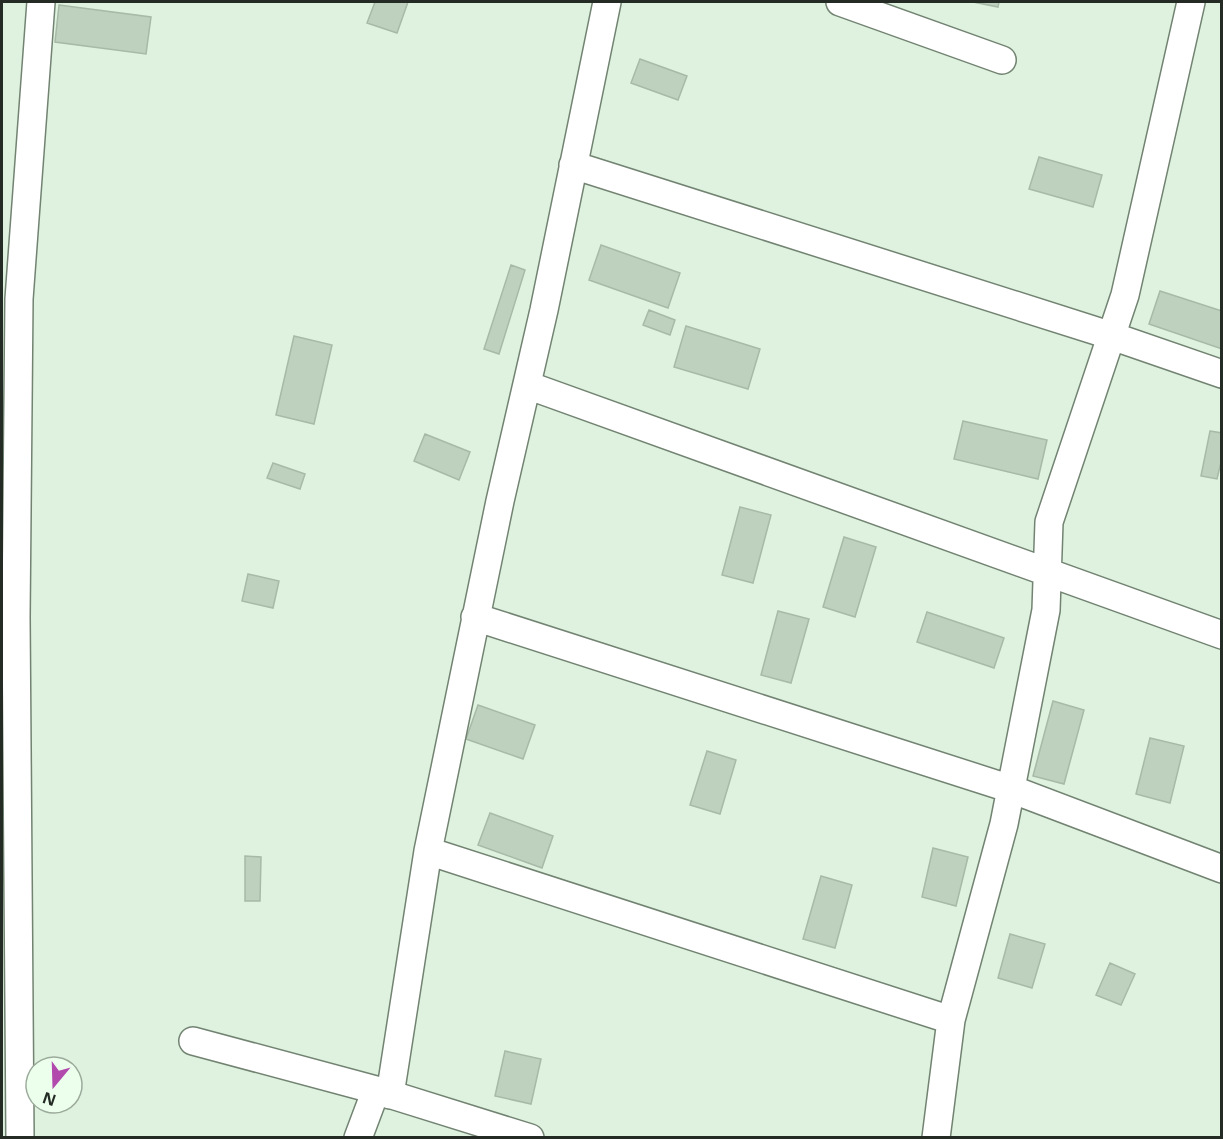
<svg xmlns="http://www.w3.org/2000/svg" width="1223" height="1139" font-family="'Open Sans',sans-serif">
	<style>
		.building { fill: #bed0be; stroke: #a7b9a7; stroke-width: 1.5 }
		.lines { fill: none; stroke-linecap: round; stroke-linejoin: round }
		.minor-casing { stroke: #728372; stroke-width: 30 }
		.minor { stroke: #fff; stroke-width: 27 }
	</style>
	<rect width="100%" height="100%" fill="#def2df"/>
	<path class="building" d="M375,2H408L397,33L367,23Z
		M973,2H999L998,7Z
		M59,5L151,17L146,54L55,42Z
		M640,59L687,76L678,100L631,83Z
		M1039,157L1102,175L1093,207L1029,189Z
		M601,245L680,273L668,308L589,280Z
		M511,265L525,270L499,354L484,349Z
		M1160,291L1222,311V349L1149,324Z
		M649,310L675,320L670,335L643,325Z
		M686,326L760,349L748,389L674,367Z
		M294,336L332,345L314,424L276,415Z
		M963,421L1047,440L1038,479L954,459Z
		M1210,431L1222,433V458L1217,479L1201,476Z
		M425,434L470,452L459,480L414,461Z
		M273,463L305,474L300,489L267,478Z
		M740,507L771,515L753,583L722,575Z
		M844,537L876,547L855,617L823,607Z
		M248,574L279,581L273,608L242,601Z
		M778,611L809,619L791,683L761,675Z
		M927,612L1004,638L994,668L917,642Z
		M1053,701L1084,710L1064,784L1033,776Z
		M478,705L535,725L523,759L466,739Z
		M1150,738L1184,746L1170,803L1136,794Z
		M707,751L736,760L720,814L690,805Z
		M490,813L553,836L542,868L478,845Z
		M933,848L968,857L956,906L922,897Z
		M245,856L261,857L260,901H245Z
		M821,876L852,885L835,948L803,939Z
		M1010,934L1045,944L1032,988L998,978Z
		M1110,963L1135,974L1121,1005L1096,995Z
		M505,1051L541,1059L531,1104L495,1096Z"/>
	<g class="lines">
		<defs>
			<path id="minor" d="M840,2L1002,60
				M573,165L1109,335L1222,374
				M527,385L1222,635
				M475,617L1011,789L1222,869
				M428,851L951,1020
				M193,1041L376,1090L530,1138
				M390,1095L428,851L500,501L544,310L607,2
				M20,1138L16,617L19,299L41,2
				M358,1138L376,1090
				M936,1138L951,1020L1004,824L1046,610L1049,522L1125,295L1191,2"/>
		</defs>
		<use href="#minor" class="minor-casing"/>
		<use href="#minor" class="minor"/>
	</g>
	<rect width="1223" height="1139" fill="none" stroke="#232b24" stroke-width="6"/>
	<g transform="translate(54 1085) rotate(199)"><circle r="28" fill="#ecffec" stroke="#9caa9c" stroke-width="1.5"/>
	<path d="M0-4.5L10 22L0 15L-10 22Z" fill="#b24aad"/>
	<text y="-9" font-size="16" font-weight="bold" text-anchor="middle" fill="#232b24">N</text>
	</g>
</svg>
